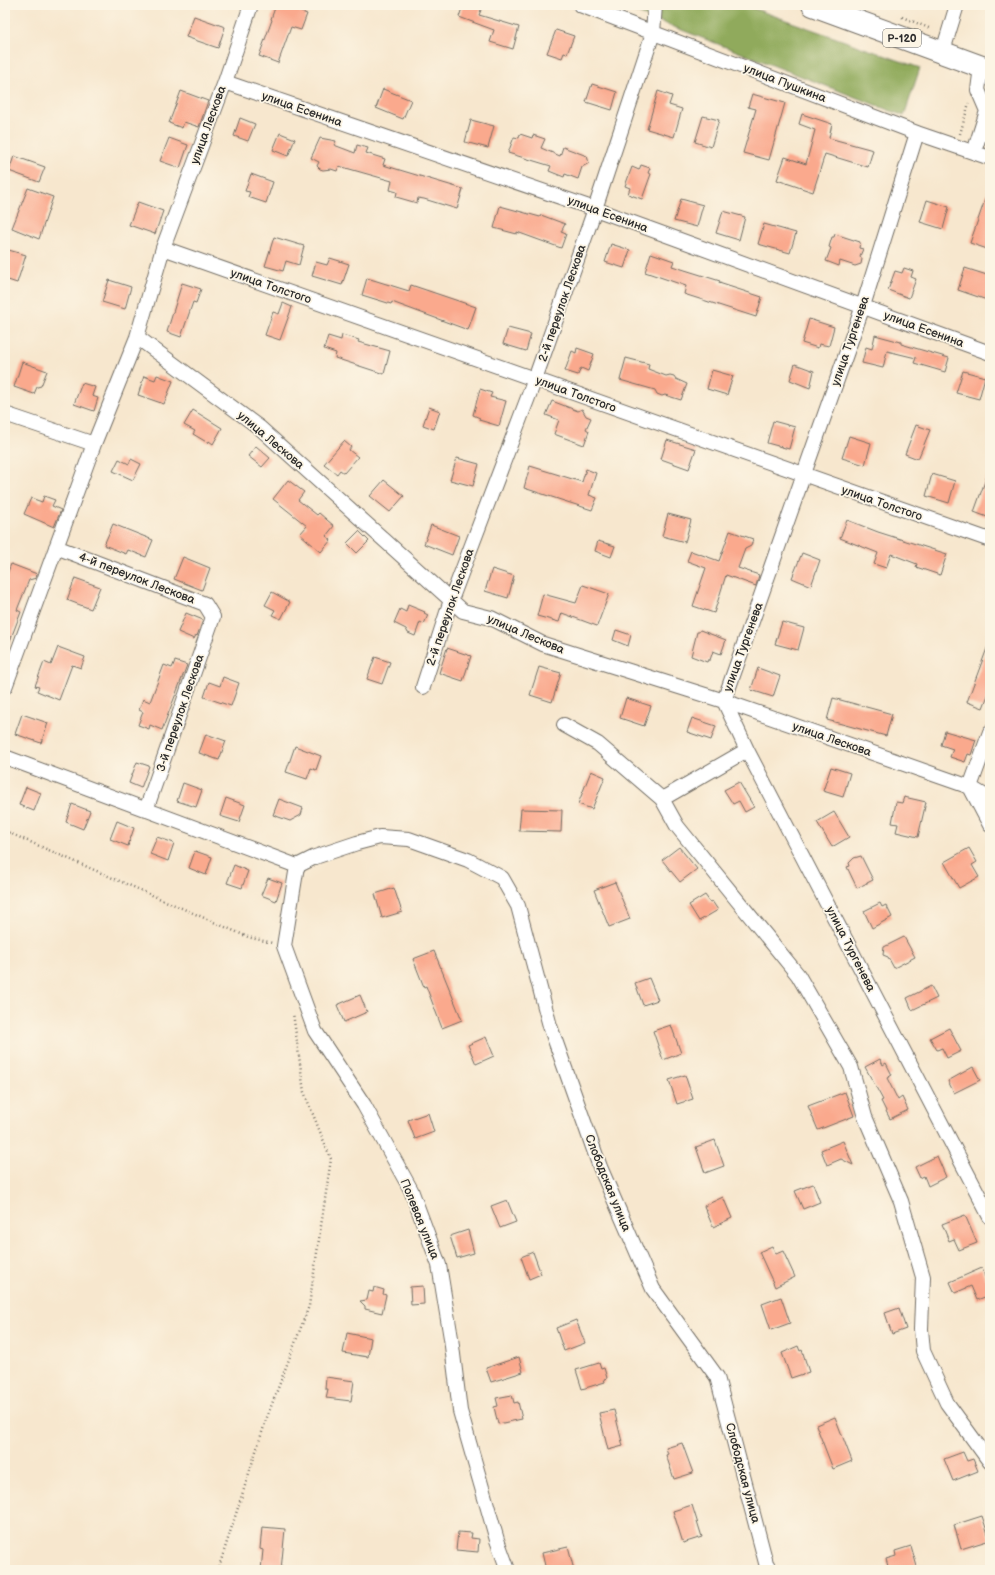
<svg xmlns="http://www.w3.org/2000/svg" width="995" height="1575" font-family="'Balsamiq Sans',sans-serif">
	<style>
		.forest { fill: #90aa5c; stroke: #5e6a44 }
		.building { fill: #faa98d }
		.lines { fill: none; stroke-linecap: round; stroke-linejoin: round }
		.street-casing { stroke: #726d64; stroke-width: 16 }
		.primary-casing { stroke: #726d64; stroke-width: 24 }
		.path { stroke: #726d64; stroke-width: 2.5; stroke-dasharray: 1 3; stroke-linecap: butt }
		.street { stroke: #fff; stroke-width: 14 }
		.primary { stroke: #fff; stroke-width: 22 }
		.labels { text-anchor: middle; stroke-width: 3.5; stroke-linejoin: round; paint-order: stroke }
		.shield { fill: #fcf5e5; stroke: #6a6863; stroke-width: 1 }
		.shield-label { font-size: 11px; font-weight: bold; fill: #2b2b2b }
		.street-label { font-size: 12px; fill: #2b2b2b; stroke: #fcf5e5 }
	</style>
	<rect width="100%" height="100%" fill="#fcf5e5"/>
	<filter id="ink" filterUnits="userSpaceOnUse"><feTurbulence type="fractalNoise" baseFrequency=".025" numOctaves="2"/><feDisplacementMap in="SourceGraphic" scale="8" xChannelSelector="R" yChannelSelector="G"/><feConvolveMatrix kernelMatrix="1 2 1 2 8 2 1 2 1" color-interpolation-filters="sRGB"/></filter>
	<filter id="wash" filterUnits="userSpaceOnUse"><feTurbulence type="fractalNoise" baseFrequency=".012" numOctaves="4" result="noise"/><feDisplacementMap in="SourceGraphic" scale="16" xChannelSelector="R" yChannelSelector="G"/><feGaussianBlur stdDeviation="0.9" result="paint"/><feColorMatrix in="noise" values="0 0 0 0 0 0 0 0 0 0 0 0 0 0 0 0 0 1.4 0 .05"/><feComposite in="paint" operator="in"/></filter>
	<g filter="url(#wash)">
		<rect width="100%" height="100%" fill="#f7e7ce"/>
		<path class="forest" d="M617,5H744L920,68L904,116Z"/>
		<g id="blocks">
			<path class="building" d="M276,5H282L307,14L301,30L291,27L278,63L259,56L272,20L271,19Z
				M463,5H483L479,15L519,27L513,49L490,42L494,30L459,17Z
				M194,16L225,27L218,48L186,37Z
				M556,30L574,36L567,54L564,53L562,58L547,53Z
				M592,84L617,92L612,110L586,102Z
				M383,89L411,100L403,119L376,108Z
				M181,91L208,101L199,127L184,122L182,128L169,123Z
				M658,91L672,96L669,105L682,109L674,137L647,129Z
				M752,94L785,103L769,160L743,153L756,109L748,107Z
				M802,114L832,124L829,138L873,150L868,167L825,154L813,192L777,180L785,157L806,164L815,130L799,124Z
				M703,116L719,120L711,147L695,142Z
				M240,118L255,124L248,141L234,136Z
				M471,120L494,126L488,148L465,142Z
				M280,133L295,139L288,156L273,150Z
				M520,134L532,138L533,135L545,139L541,148L560,156L563,147L587,156L589,163L582,167L578,179L565,174L564,177L549,171L551,166L508,153L514,137L519,138Z
				M169,138L188,145L180,168L160,161Z
				M320,138L336,141L334,145L355,153L357,145L368,148L366,153L385,159L383,165L463,189L457,209L424,199L418,198L417,203L396,197L397,192L390,190L392,181L339,166L337,171L331,169L323,170L320,169L317,166L319,162L311,158Z
				M14,156L45,167L39,182L9,171Z
				M641,165L650,168L648,173L651,174L642,199L628,194L630,188L625,186L632,167L639,170Z
				M251,174L273,182L266,203L248,197L250,192L245,191Z
				M28,188L53,197L39,239L12,228Z
				M988,191H990V250L970,243Z
				M681,199L703,205L697,227L674,221Z
				M927,200L949,207L943,229L920,222Z
				M138,202L163,211L155,234L129,225Z
				M500,206L540,217L541,215L565,224L561,232L566,234L561,248L517,232V234L494,228Z
				M723,211L745,217L739,240L716,233Z
				M764,224L796,233L790,253L758,244Z
				M835,234L860,242L859,248L863,249L860,256L862,259L861,264L855,266L840,261L839,266L826,261L831,248L829,247L832,237H834Z
				M274,237L304,246L299,265L286,261L283,271L265,266Z
				M611,244L630,250L624,268L605,262Z
				M5,249L26,255L17,283L5,279Z
				M651,253L674,261L672,266L720,281L719,283L762,297L756,317L684,294L686,286L645,272Z
				M330,258L349,264L342,285L312,276L316,262L327,265Z
				M904,268L913,271L911,277L916,279L909,298L888,290L895,271L902,273Z
				M965,268L990,276V301L958,290Z
				M367,278L409,291L411,285L476,307L468,330L392,302L391,304L362,295Z
				M109,280L131,287L125,309L102,302Z
				M182,283L201,289L196,303L193,302L181,337L167,332Z
				M283,303L292,307L280,340L265,335L273,312L279,314Z
				M809,319L834,327L829,346L819,344L818,348L802,343Z
				M508,328L531,334L526,351L503,344Z
				M342,335L359,340L358,342L390,351L384,374L335,358L336,353L324,349L328,336L341,340Z
				M875,335L901,342V344L949,358L945,372L914,363L916,358L887,351L883,368L862,363L866,347L872,349Z
				M577,348L594,354L588,371L581,368L578,375L565,371L572,351L576,353Z
				M626,358L649,364L648,369L666,376L670,375L674,376L676,379L687,384L681,400L665,395L662,396L657,394L655,390L620,380Z
				M22,362L47,371L41,386L37,387L34,394L14,387Z
				M795,364L814,371L810,388L790,380Z
				M712,370L733,376L727,395L707,389Z
				M963,371L985,377L979,399L956,393Z
				M157,375L173,381L164,404L138,395L144,376L155,380Z
				M82,383L95,387L92,396L98,398L94,411L74,404Z
				M480,389L492,393L490,397L506,401L499,426L479,420L480,418L473,415Z
				M552,401L578,411L582,409L586,416L591,418L586,429L589,431L584,445L554,434L559,420L546,415Z
				M429,407L440,411L434,429L423,425Z
				M193,410L222,428L213,444L209,441L208,443L193,434L195,431L184,425Z
				M773,421L795,427L789,449L767,443Z
				M916,425L930,430L918,459L905,454Z
				M849,436L871,443L865,465L842,458Z
				M667,440L696,449L689,469L661,459Z
				M344,441L351,447L349,450L358,457L344,473L340,470L337,474L324,464Z
				M256,446L270,458L262,467L248,456Z
				M457,458L479,464L473,486L450,480Z
				M119,459L129,464L131,459L141,464L133,480L113,471Z
				M530,466L582,482L586,469L596,473L589,495L597,498L592,510L524,488Z
				M989,470L990,471V518L974,512Z
				M932,474L955,481L949,503L926,496Z
				M288,480L304,492L298,500L317,515L319,513L334,526L326,536L331,540L321,552L300,534L307,526L273,499Z
				M384,480L404,496L390,512L370,496Z
				M44,496L55,500L52,506L61,510L54,527L24,514L31,498L42,502Z
				M668,514L691,520L685,542L662,536Z
				M847,520L878,532L947,554L940,575L916,567L917,564L891,554L886,568L874,564L878,553L840,538Z
				M113,524L153,540L146,557L128,550L126,554L104,545Z
				M431,525L459,536L452,555L424,544Z
				M359,531L369,541L357,553L347,543Z
				M730,531L753,539L751,546L745,549L738,568L759,575L756,586L726,575L714,613L693,606L706,568L687,561L691,551L719,561Z
				M598,541L615,546L611,557L595,551Z
				M802,553L820,560L811,586L792,578Z
				M183,557L210,568L202,590L174,579Z
				M11,564L37,574L36,578L29,580L17,610L21,612L6,651L5,579Z
				M492,569L514,576L508,598L485,591Z
				M75,578L100,587L91,609L67,600Z
				M583,585L609,594L597,626L562,613L559,622L537,616L543,594L576,603Z
				M272,592L290,602L281,619L272,615L275,610L265,605Z
				M408,605L425,612L424,613L428,615L424,624L420,622L415,636L408,633L406,629L394,623L400,609L406,612Z
				M186,613L203,620L197,636L196,635L194,639L178,632Z
				M782,622L804,628L798,650L775,644Z
				M616,630L631,635L628,646L613,640Z
				M700,630L726,640L721,654L713,651L710,660H708L707,662L691,656L697,632H699Z
				M989,643H990V690L983,708L967,702Z
				M58,647L85,657L81,668L72,665L59,700L37,691L39,687L35,686L44,662L51,665Z
				M447,648L471,656L463,681L439,673Z
				M375,657L390,662L382,684L367,679Z
				M175,661L187,665L162,730L150,725L149,729L138,725L143,712L139,710L143,699L150,702L164,665L172,668Z
				M539,667L561,673L552,702L530,695Z
				M758,668L780,676L773,697L751,690Z
				M223,677L239,683L231,706L204,697L209,682L220,686Z
				M626,698L651,706L644,726L620,718Z
				M833,698L892,714L886,736L827,720Z
				M22,714L48,723L41,743L15,734Z
				M692,718L716,726L711,740L687,732Z
				M945,731L976,740L971,755L968,754L965,762L950,757L953,749L941,745Z
				M206,734L226,741L219,760L199,753Z
				M295,746L321,756L316,770L311,768L307,779L286,772Z
				M137,762L149,766L141,788L129,783Z
				M831,767L850,773L843,797L823,791Z
				M591,771L605,777L592,809L578,804Z
				M739,782L754,807L745,812L739,801L733,804L724,790Z
				M183,783L202,790L196,807L177,801Z
				M26,787L41,793L34,811L19,805Z
				M904,797L926,802L918,837L896,832L898,824L892,823L896,802L902,803Z
				M226,798L245,805L239,822L220,816Z
				M279,799L303,808L301,815L290,821L273,815Z
				M72,804L90,811L83,829L66,822Z
				M521,809L562,810L561,832L519,831Z
				M834,812L849,837L832,847L817,822Z
				M117,821L134,828L128,846L110,839Z
				M157,837L174,843L168,861L150,854Z
				M679,847L697,869L680,882L662,860Z
				M969,848L977,862L972,865L979,877L959,888L944,862Z
				M195,851L212,857L206,875L189,868Z
				M861,856L873,880L857,888L847,867L850,866L849,863L854,858Z
				M234,865L248,871L242,888L227,883Z
				M268,878L282,883L276,901L261,895Z
				M615,882L630,919L609,927L594,890Z
				M394,888L402,912L382,918L375,894Z
				M705,895L710,902L712,901L718,910L699,921L689,905Z
				M880,903L882,907L886,905L892,917L872,928L864,911Z
				M904,937L915,957L894,968L888,957L883,955L884,947Z
				M434,951L462,1020L442,1028L426,986L424,987L413,959Z
				M649,978L658,1000L643,1005L635,983Z
				M931,986L937,998L912,1010L907,998Z
				M360,995L367,1012L344,1022L337,1005Z
				M671,1025L681,1053L663,1060L653,1031Z
				M949,1028L961,1051L947,1058L942,1048L937,1050L930,1038Z
				M486,1037L494,1056L476,1064L468,1045Z
				M880,1059L883,1065L886,1063L892,1075L887,1078L898,1100L902,1097L908,1110L890,1119L881,1101L883,1100L865,1067Z
				M973,1067L980,1080L954,1093L948,1081Z
				M685,1075L693,1099L677,1104L669,1080Z
				M845,1092L854,1116L818,1130L808,1106Z
				M428,1113L434,1132L415,1139L408,1120Z
				M715,1140L724,1166L705,1173L696,1147Z
				M843,1141L853,1165L841,1159L827,1165L821,1150Z
				M937,1156L946,1177L928,1186L924,1176L920,1178L915,1167Z
				M813,1184L820,1202L803,1209L795,1191Z
				M723,1197L732,1218L713,1227L704,1206Z
				M507,1200L516,1222L500,1228L491,1206Z
				M965,1215L977,1243L959,1250L954,1239L949,1241L942,1224Z
				M468,1230L474,1253L457,1258L450,1236Z
				M772,1246L776,1254L783,1251L795,1277L775,1287L759,1252Z
				M533,1252L541,1274L529,1279L521,1257Z
				M982,1268L987,1282L990,1281V1295L977,1300L971,1286L955,1293L950,1282Z
				M423,1286L424,1304L411,1305L410,1287Z
				M374,1287L384,1290L383,1294L386,1295L382,1313L365,1309V1306L360,1301L367,1300L369,1291L373,1292Z
				M781,1297L790,1323L771,1330L762,1304Z
				M899,1308L906,1329L892,1334L885,1313Z
				M576,1320L585,1343L564,1351L556,1328Z
				M347,1333L371,1338L368,1357L343,1353Z
				M798,1346L800,1351L802,1350L809,1372L791,1378L782,1353Z
				M519,1357L523,1372L491,1382L486,1368Z
				M599,1363L601,1369L604,1368L607,1378L604,1379L605,1382L582,1389L576,1370Z
				M326,1377L354,1381L351,1401L326,1398L328,1389H325Z
				M512,1395L514,1403L518,1402L522,1419L498,1424L494,1407L498,1406L496,1398Z
				M614,1410L623,1446L608,1450L599,1413Z
				M835,1417L852,1461L833,1469L816,1425Z
				M682,1443L693,1473L674,1479L666,1455L668,1454L666,1448Z
				M963,1452L967,1461L973,1459L978,1471L953,1481L944,1459Z
				M692,1505L702,1537L683,1543L673,1511Z
				M982,1516L990,1540L961,1549L954,1525Z
				M262,1527L285,1529L281,1570H261L263,1550L260,1549Z
				M458,1532L472,1533L471,1538L479,1539L478,1552L456,1550Z
				M911,1546L918,1570H889L886,1559L896,1556L895,1551Z
				M568,1547L574,1570H546L542,1553Z"/>
		</g>
	</g>
	<g filter="url(#ink)">
		<use href="#blocks" fill-opacity="0" stroke="#726d64" stroke-width="1"/>
		<g class="lines">
			<defs>
				<path id="street" d="M580,5L917,133L990,158
					M942,54L957,5
					M225,82L595,209L990,353
					M917,133L863,306L724,701L747,750L990,1217
					M974,152L987,111L978,90L981,67
					M163,248L990,540
					M137,337L260,428L463,611L491,618L543,644L724,701L970,787L990,799
					M5,414L94,444
					M56,547L205,604L213,617L146,810
					M5,687L94,444L137,337L163,248L225,82L251,5
					M423,687L451,600L535,379L595,209L653,33L655,5
					M564,725L598,744L662,799L677,826L798,975L851,1067L865,1117L901,1201L923,1277L921,1329L923,1351L947,1403L990,1462
					M990,732L970,787L990,825
					M5,757L297,866
					M662,799L747,750
					M297,866L315,857L357,843L380,837L409,839L468,860L502,878L518,906L550,1026L600,1167L653,1289L717,1377L766,1563L770,1570
					M297,866L284,946L315,1031L364,1105L411,1190L439,1265L451,1338L460,1411L497,1540L508,1570"/>
				<path id="primary" d="M813,5L990,70"/>
			</defs>
			<use href="#street" class="street-casing"/>
			<use href="#primary" class="primary-casing"/>
			<path class="path" d="M902,17L929,28
				M960,134L969,103
				M5,831L248,937L272,943
				M218,1570L266,1420L309,1306L331,1159L304,1092L293,1013"/>
			<use href="#street" class="street"/>
			<use href="#primary" class="primary"/>
		</g>
	</g>
	<g class="labels">
		<rect class="shield" x="883" y="29" width="38" height="18" rx="3"/>
		<g class="shield-label">
			<text x="902" y="42">Р-120</text>
		</g>
		<g class="street-label">
			<text transform="translate(785 83) rotate(21)" y="4">улица Пушкина</text>
			<text transform="translate(302 109) rotate(19)" y="4">улица Есенина</text>
			<text transform="translate(208 125) rotate(-70)" y="4">улица Лескова</text>
			<text transform="translate(608 214) rotate(20)" y="4">улица Есенина</text>
			<text transform="translate(271 286) rotate(19)" y="4">улица Толстого</text>
			<text transform="translate(562 303) rotate(-71)" y="4">2-й переулок Лескова</text>
			<text transform="translate(924 329) rotate(20)" y="4">улица Есенина</text>
			<text transform="translate(850 341) rotate(-71)" y="4">улица Тургенева</text>
			<text transform="translate(576 394) rotate(20)" y="4">улица Толстого</text>
			<text transform="translate(271 440) rotate(40)" y="4">улица Лескова</text>
			<text transform="translate(882 503) rotate(19)" y="4">улица Толстого</text>
			<text transform="translate(137 578) rotate(21)" y="4">4-й переулок Лескова</text>
			<text transform="translate(450 607) rotate(-71)" y="4">2-й переулок Лескова</text>
			<text transform="translate(526 634) rotate(23)" y="4">улица Лескова</text>
			<text transform="translate(743 647) rotate(-70)" y="4">улица Тургенева</text>
			<text transform="translate(180 713) rotate(-71)" y="4">3-й переулок Лескова</text>
			<text transform="translate(832 739) rotate(19)" y="4">улица Лескова</text>
			<text transform="translate(851 949) rotate(63)" y="4">улица Тургенева</text>
			<text transform="translate(608 1183) rotate(68)" y="4">Слободская улица</text>
			<text transform="translate(420 1219) rotate(68)" y="4">Полевая улица</text>
			<text transform="translate(743 1473) rotate(75)" y="4">Слободская улица</text>
		</g>
	</g>
	<rect width="995" height="1575" fill="none" stroke="#fcf5e5" stroke-width="20"/>
</svg>
